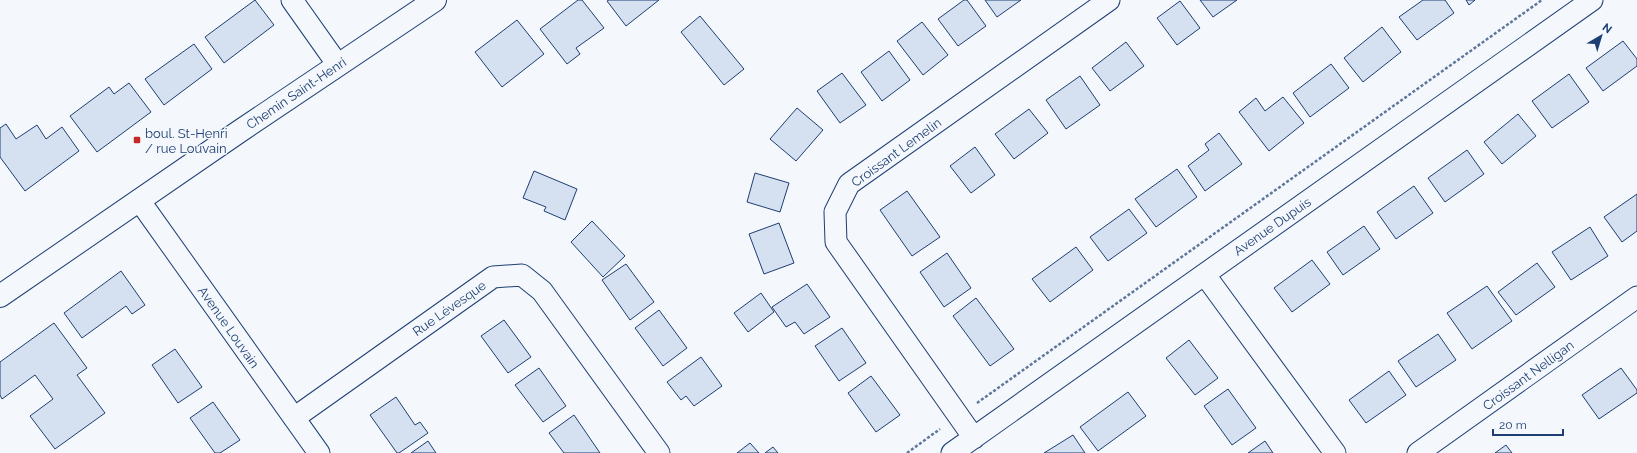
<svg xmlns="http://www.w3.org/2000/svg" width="1637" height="453" font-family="Raleway,sans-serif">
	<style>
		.building { fill: #d5e0f0; stroke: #1d3f73 }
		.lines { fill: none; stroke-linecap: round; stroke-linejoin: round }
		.minor-casing { stroke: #1d3f73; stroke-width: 23 }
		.primary-casing { stroke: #1d3f73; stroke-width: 24 }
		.path { stroke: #5e769c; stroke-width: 2.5; stroke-dasharray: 3 2; stroke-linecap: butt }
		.minor { stroke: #f4f7fb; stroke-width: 21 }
		.primary { stroke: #f4f7fb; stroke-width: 22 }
		.poi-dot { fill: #c62828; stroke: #f4f7fb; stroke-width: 1.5 }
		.labels { text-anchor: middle; stroke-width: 3; stroke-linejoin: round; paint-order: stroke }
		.street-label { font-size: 13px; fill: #1d3f73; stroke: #f4f7fb }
		.poi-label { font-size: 13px; fill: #1d3f73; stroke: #f4f7fb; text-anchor: start }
	</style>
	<rect width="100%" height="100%" fill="#f4f7fb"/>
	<path class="building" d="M255,0L274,25L224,63L205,37Z
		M578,0H582L604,28L576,48L580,54L567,64L540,29Z
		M609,0H659L626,26L607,1Z
		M964,0H967L986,26L958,46L938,19Z
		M985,0H1021L997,17Z
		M1200,0H1237L1213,17Z
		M1423,0H1445L1454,13L1417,40L1399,17Z
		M1466,0H1475L1469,5Z
		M1180,1L1200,28L1177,45L1157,18Z
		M700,16L744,69L724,85L681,32Z
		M517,20L544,54L502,87L475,52Z
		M922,22L948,55L923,75L897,41Z
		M1382,27L1401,52L1363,82L1344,58Z
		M1623,41L1637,59V66L1603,91L1586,68Z
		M1126,42L1144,66L1110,91L1092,68Z
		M194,44L212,69L164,105L145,79Z
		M889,51L910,80L882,101L861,72Z
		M1331,64L1349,88L1310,117L1293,93Z
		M842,73L866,105L840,123L817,91Z
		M1569,74L1589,102L1552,128L1532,101Z
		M1080,76L1100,105L1066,129L1046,100Z
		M129,83L151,112L97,152L70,116L109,87L114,94Z
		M1283,97L1304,123L1269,151L1239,112L1256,98L1265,111Z
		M797,108L823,130L796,161L770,139Z
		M1029,109L1048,133L1014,159L995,134Z
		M1518,114L1536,136L1502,164L1484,142Z
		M6,124L16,139L37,125L46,139L62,127L79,151L25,191L0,157V128Z
		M1219,133L1242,164L1205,191L1188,166L1209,150L1205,144Z
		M975,147L995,175L971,193L950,166Z
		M1467,150L1484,174L1445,202L1428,178Z
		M1177,169L1197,197L1156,227L1135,199Z
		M534,171L577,189L565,220L544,211L546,207L523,198Z
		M755,173L789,183L780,212L747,202Z
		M1414,186L1433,213L1396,239L1377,212Z
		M907,191L940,237L912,256L880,210Z
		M1637,194V231L1622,242L1604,217Z
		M1129,209L1147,233L1108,261L1090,237Z
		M592,221L625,256L603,277L571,242Z
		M779,223L794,263L764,274L749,234Z
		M1364,226L1380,249L1343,275L1327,252Z
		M1590,227L1608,256L1571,280L1552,252Z
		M1076,247L1093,270L1050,302L1032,279Z
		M947,253L971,288L944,307L920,272Z
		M1312,260L1330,284L1292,312L1274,288Z
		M1537,263L1555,287L1516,315L1498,292Z
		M626,264L654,302L630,320L602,280Z
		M121,271L145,305L132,314L126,306L82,338L64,313Z
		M807,284L830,317L804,334L795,322L786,327L772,307Z
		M1487,286L1512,321L1472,349L1447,313Z
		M761,293L774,312L748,332L734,313Z
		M976,298L1014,349L990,366L953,316Z
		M659,310L687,348L663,366L635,328Z
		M504,320L531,357L508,373L481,336Z
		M54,323L87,368L77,375L105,413L55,449L30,416L53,399L35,375L2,399L0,395V362Z
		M842,328L866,363L839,381L815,346Z
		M1438,334L1456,360L1416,387L1398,361Z
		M1189,340L1218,378L1195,395L1166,358Z
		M175,349L202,387L178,403L152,365Z
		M701,357L722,386L694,406L686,396L681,400L667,382Z
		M539,368L566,406L543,422L515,385Z
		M1621,368L1637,390V393L1599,419L1582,395Z
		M1389,371L1406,395L1366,423L1349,400Z
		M871,376L900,415L876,432L848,393Z
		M1228,389L1256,428L1232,445L1204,406Z
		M1128,392L1146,416L1098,451L1080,427Z
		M396,397L415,425L420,422L428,433L399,453H397L370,415Z
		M213,402L240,440L220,453H215L190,418Z
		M574,415L600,453H564L549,433Z
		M1073,435L1085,453H1044Z
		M428,441L436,453H411Z
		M1265,441L1273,453H1248Z
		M750,443L759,453H737Z
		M1506,445L1512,453H1495Z
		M773,447L778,453H765Z"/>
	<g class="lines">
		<defs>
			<path id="minor" d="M292,0L338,65
				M139,200L319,453
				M1205,275L1335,453
				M294,418L493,277L522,275L542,291L659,453
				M974,438L836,242L835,212L849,184L1109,0
				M952,453L1592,0
				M1418,453L1637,297"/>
			<path id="primary" d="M0,296L240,131L435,0"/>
		</defs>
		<use href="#minor" class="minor-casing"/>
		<use href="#primary" class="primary-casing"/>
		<path class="path" d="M977,403L1542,0
			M907,453L940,429"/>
		<use href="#minor" class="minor"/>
		<use href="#primary" class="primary"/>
	</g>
	<rect class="poi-dot" x="133" y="136" width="8" height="8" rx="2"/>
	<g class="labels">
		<g class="street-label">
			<text transform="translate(296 93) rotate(-34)" y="5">Chemin Saint-Henri</text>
			<text transform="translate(896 152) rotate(-36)" y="5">Croissant Lemelin</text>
			<text transform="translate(1272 226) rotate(-35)" y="5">Avenue Dupuis</text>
			<text transform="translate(449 308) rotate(-35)" y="5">Rue Lévesque</text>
			<text transform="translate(229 327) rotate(55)" y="5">Avenue Louvain</text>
			<text transform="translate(1528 375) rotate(-36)" y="5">Croissant Nelligan</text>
		</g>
		<g class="poi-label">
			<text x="145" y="138">boul. St-Henri<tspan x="145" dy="15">/ rue Louvain</tspan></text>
		</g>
	</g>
	<g transform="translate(1601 36) rotate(38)" stroke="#f4f7fb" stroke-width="3" paint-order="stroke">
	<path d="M0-3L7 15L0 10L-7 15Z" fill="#1d3f73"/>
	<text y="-6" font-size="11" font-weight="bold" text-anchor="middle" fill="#1d3f73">N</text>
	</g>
	<path d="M1493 429v6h70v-6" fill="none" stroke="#1d3f73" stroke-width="2"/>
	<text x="1499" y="429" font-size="12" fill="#1d3f73" stroke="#f4f7fb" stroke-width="3" paint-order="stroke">20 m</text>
</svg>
